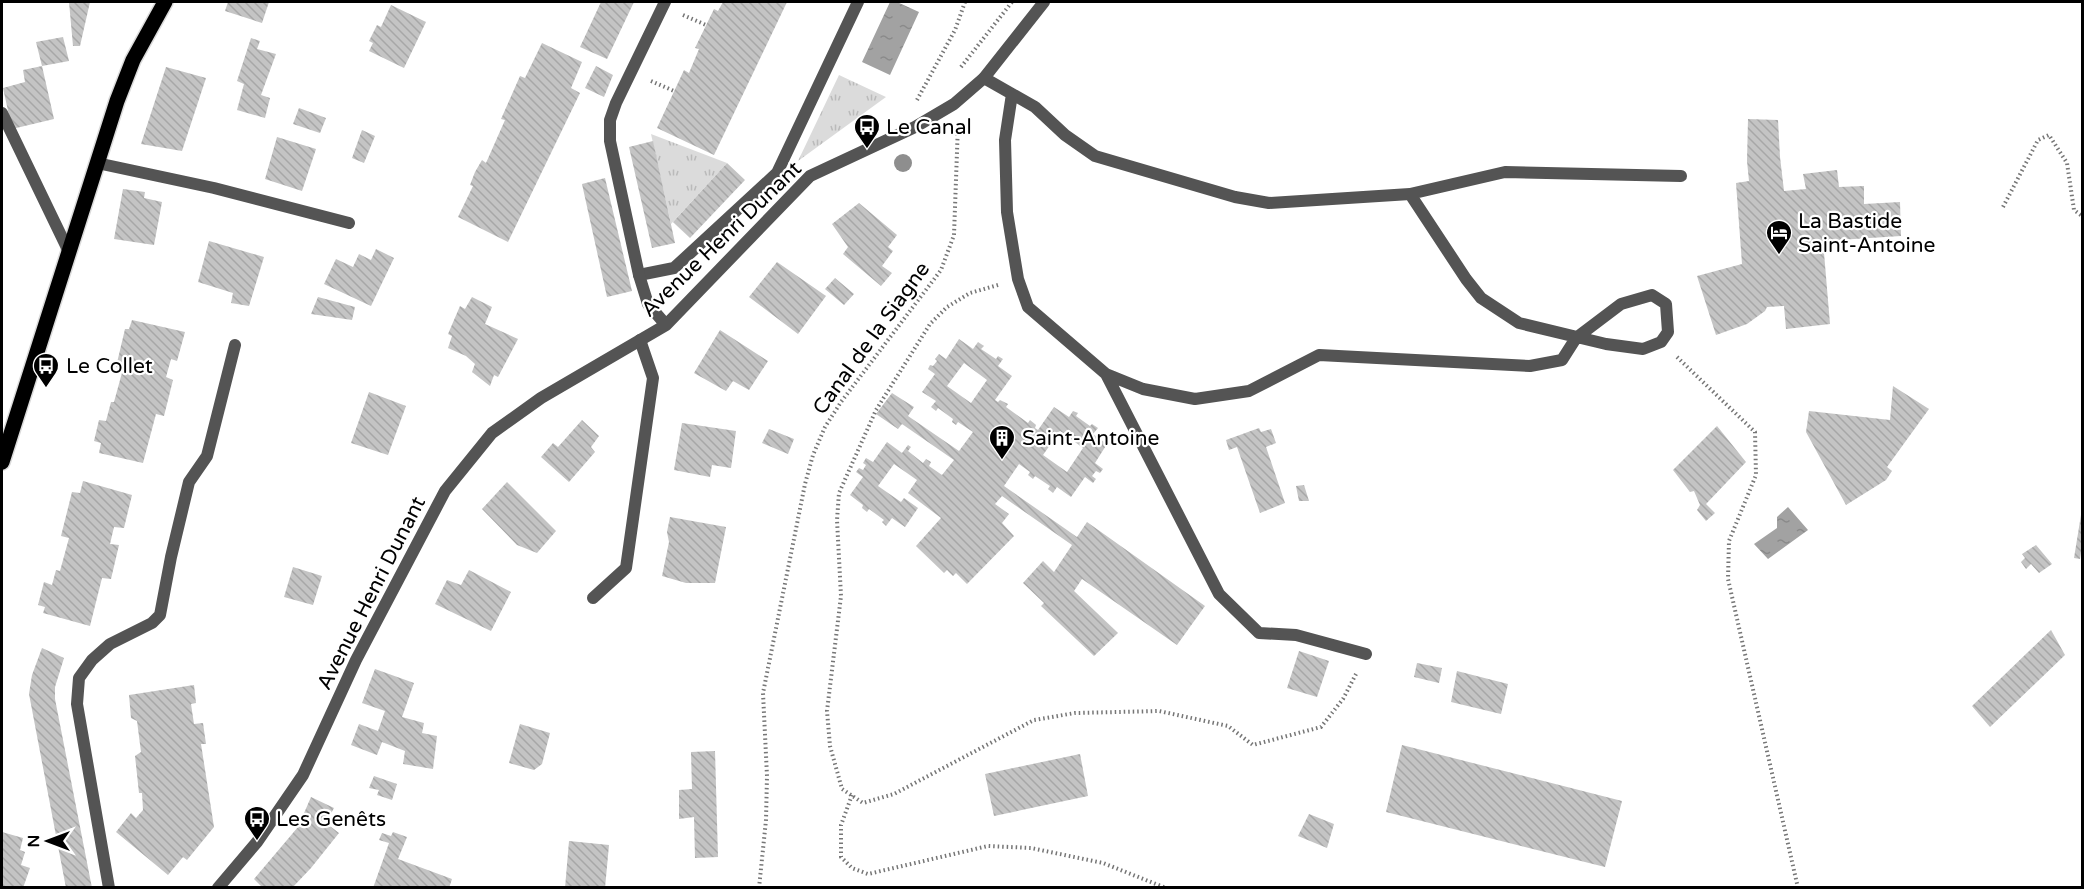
<svg xmlns="http://www.w3.org/2000/svg" width="2084" height="889" font-family="'Varela Round',sans-serif">
	<style>
		.grass { fill: url(#grass-tufts) }
		.water { fill: url(#water-ripples) }
		.building { fill: url(#building-back-hatch); fill-rule: evenodd }
		.lines { fill: none; stroke-linecap: round; stroke-linejoin: round }
		.primary-casing { stroke: #dbdbdb; stroke-width: 18 }
		.path { stroke: #767676; stroke-width: 4; stroke-dasharray: 1.5 3; stroke-linecap: butt }
		.lane { stroke: #545454; stroke-width: 12 }
		.street { stroke: #545454; stroke-width: 12 }
		.primary { stroke: #000; stroke-width: 15 }
		.tree { fill: #8e8e8e }
		.labels { text-anchor: middle; stroke-width: 4.5; stroke-linejoin: round; paint-order: stroke }
		.poi-label { font-size: 21px; fill: #000; stroke: #fff; text-anchor: start }
		.street-label { font-size: 21px; fill: #000; stroke: #fff }
	</style>
	<defs>
		<pattern id="grass-tufts" width="24" height="20" patternUnits="userSpaceOnUse" patternTransform="scale(1.5)"><rect width="24" height="20" fill="#dbdbdb"/><path d="M3 7l-1-3M5 7V3M7 7l1-3M15 17l-1-3M17 17v-4M19 17l1-3" fill="none" stroke="#bababa"/></pattern>
		<pattern id="water-ripples" width="26" height="14" patternUnits="userSpaceOnUse" patternTransform="scale(1.5)"><rect width="26" height="14" fill="#a2a2a2"/><path d="M2 4q2-2 4 0t4 0M15 11q2-2 4 0t4 0" fill="none" stroke="#8a8a8a"/></pattern>
		<pattern id="building-back-hatch" width="6" height="6" patternUnits="userSpaceOnUse" patternTransform="scale(1.5)"><rect width="6" height="6" fill="#c4c4c4"/><path d="M-1 5l2 2M0 0l6 6M5-1l2 2" fill="none" stroke="#a7a7a7"/></pattern>
	</defs>
	<rect width="100%" height="100%" fill="#fff"/>
	<path class="grass" d="M839,75L886,97L798,161Z
		M651,134L727,163L671,224Z"/>
	<path class="water" d="M890,2H897L919,12L890,75L862,62Z
		M1788,507L1808,530L1768,559L1754,544L1777,528V517Z"/>
	<path class="building" d="M69,2H90L80,46H73Z
		M228,2H269L262,23L225,11Z
		M601,2H634L607,59L580,47Z
		M723,2H787L714,155L657,128L684,70L689,73L699,49L695,48L714,9L718,11Z
		M391,5L426,22L404,68L369,51L373,43L369,41L377,25L381,27Z
		M63,37L69,61L42,66L36,42Z
		M251,38L260,41L257,49L276,54L261,95L270,98L265,118L237,110L244,84L237,81Z
		M542,43L582,62L571,88L580,93L508,242L458,217L473,186L470,185L475,172L482,160L486,163L505,120L501,119L520,76L525,78Z
		M42,66L54,119L12,129L3,88L25,82L23,70Z
		M596,66L613,75L604,97L585,88Z
		M166,67L206,78L182,151L141,144Z
		M299,108L326,118L320,133L293,124Z
		M1748,119L1778,120L1780,157L1784,191L1806,189L1803,174L1837,170L1839,187L1864,186V204L1900,202L1901,236L1823,241L1830,324L1786,329L1784,306L1767,307L1765,311L1747,324L1716,335L1697,276L1742,264L1736,183L1749,181L1747,161Z
		M362,130L375,136L364,163L352,158Z
		M277,137L316,149L302,191L265,179Z
		M653,141L675,243L652,248L629,147Z
		M727,163L745,180L690,238L673,222Z
		M605,178L632,291L607,297L582,184Z
		M123,189L145,192L144,198L162,202L154,245L114,239Z
		M859,203L897,235L888,247L893,251L882,266L892,273L881,286L843,254L848,247L832,224Z
		M209,241L264,257L249,306L231,303L233,293L198,282Z
		M376,249L394,258L371,306L324,284L336,259L353,267L359,254L371,260Z
		M777,262L826,296L798,334L749,297Z
		M835,278L854,294L844,305L825,289Z
		M318,297L355,307L352,320L311,314Z
		M472,297L492,307L485,324L518,339L498,377L494,375L490,386L472,372L475,364L466,356L448,348L452,336L448,334L460,306L465,309Z
		M132,320L185,332L177,361L171,359L166,377L173,380L164,416L156,414L143,463L99,453L101,443L94,441L99,420L106,421L111,402H114L123,369L116,367L125,329H129Z
		M720,330L768,361L749,390L733,381L726,391L694,373Z
		M959,339L973,349L978,342L984,346L981,349L996,359L998,356L1003,359L998,366L1012,376L995,400L998,402L1000,400L1008,404L1006,407L1028,423L1030,420L1036,425L1035,428L1038,430L1054,407L1069,417L1073,411L1078,413L1076,416L1090,426L1092,424L1098,428L1093,434L1107,444L1095,463L1103,469L1100,473L1096,471L1092,476L1096,479L1093,483L1085,477L1071,497L1057,487L1053,493L1048,489L1050,486L1035,476L1033,479L1028,475L1030,472L1019,464L1004,486L1077,537L1087,522L1205,606L1177,645L1082,579L1074,591L1118,633L1094,656L1041,606L1044,603L1023,583L1043,561L1054,572L1072,545L1002,496L995,504L1009,514L1002,523L1014,536L967,584L956,573L953,576L947,570L944,573L916,546L941,518L908,493L917,480L894,464L878,486L901,502L904,498L918,508L905,527L892,518L886,526L882,522L884,520L869,509L867,512L862,508L863,505L850,495L863,477L856,472L859,468L863,470L866,465L863,463L866,458L873,462L887,442L902,453L908,445L911,447L908,451L923,463L926,459L931,462L929,466L942,475L954,460L902,424L898,429L876,414L892,393L914,407L908,416L959,451L973,432L958,422L956,425L952,422L953,419L938,408L936,411L931,407L936,401L922,392L935,374L928,369L930,365L933,366L937,361L935,359L939,354L946,359ZM964,363L987,380L971,403L947,386ZM1060,431L1083,448L1067,472L1043,455Z
		M1893,386L1929,409L1887,467L1892,471L1886,480L1846,505L1806,432L1809,411L1890,420Z
		M369,392L406,406L388,455L351,443Z
		M582,420L599,436L591,447L595,452L569,482L541,457L553,443L558,447Z
		M682,423L736,431L731,468L712,465L710,477L674,470Z
		M1717,426L1746,462L1706,504L1715,513L1706,521L1697,510L1700,505L1694,491L1690,492L1673,470Z
		M1259,428L1261,432L1271,429L1276,443L1266,447L1285,503L1260,513L1237,447L1229,450L1226,440Z
		M769,429L794,439L788,454L762,443Z
		M83,481L132,495L124,528L114,527L110,544L119,545L111,579L102,578L90,626L43,613L45,607L38,605L44,582L52,585L56,570L60,571L69,538L61,536L72,492L80,493Z
		M507,482L556,531L537,553L517,545L482,509Z
		M1304,485L1309,501H1299L1296,486Z
		M2081,515L2082,546L2080,559L2074,558Z
		M670,517L726,527L715,583H686L662,576L669,542L667,532Z
		M2036,545L2052,564L2039,573L2031,564L2026,569L2021,562L2025,558L2022,554Z
		M293,567L322,576L313,605L284,597Z
		M469,570L511,592L491,631L435,604L447,580L461,585Z
		M2051,630L2065,655L1990,727L1972,706Z
		M42,648L64,658L55,687V699L92,888H66L29,694L32,675Z
		M1299,651L1329,661L1317,697L1287,688Z
		M1417,663L1442,668L1439,683L1414,677Z
		M375,669L414,683L402,717L424,723L422,733L437,736L433,769L403,764L405,751L382,742L377,755L351,745L359,724L378,731L385,711L362,703Z
		M1457,671L1508,684L1501,714L1451,702Z
		M194,685L196,703L191,704L194,724L203,723L206,744H201L214,827L187,860L183,857L168,875L116,832L131,813L136,818L143,810L142,793H139L135,756L141,752L137,721L131,718L129,695Z
		M520,724L550,733L542,764L534,770L509,763Z
		M1402,745L1622,801L1605,867L1386,812Z
		M715,751L718,857L695,858L694,817L679,819V790L692,789L691,752Z
		M1080,754L1088,796L994,816L985,774Z
		M374,776L397,784L392,800L377,795L379,790L369,788Z
		M311,797L334,808L326,823L339,833L311,868L292,888H263L254,879L298,827Z
		M1309,814L1334,824L1327,848L1298,836Z
		M2,832L23,838L20,850L25,852L21,865L30,868L23,888H2Z
		M393,832L407,837L398,859L452,879L449,888H373L389,843L379,840L382,833L391,836Z
		M569,841L609,845L605,888H565Z"/>
	<g class="lines">
		<defs>
			<path id="primary" d="M2,462L117,101L133,60L165,2"/>
		</defs>
		<use href="#primary" class="primary-casing"/>
		<path class="path" d="M683,15L706,25
			M961,67L1012,2
			M651,81L674,91
			M917,100L955,30L965,2
			M2003,207L2038,140L2049,135L2067,163L2074,210L2082,216
			M998,285L970,293L947,307L930,324L876,410L839,493L837,520L841,596L827,711L830,746L842,789L863,803L894,794L1034,720L1075,713L1159,711L1228,726L1253,745L1321,727L1343,699L1356,674
			M1677,357L1755,432L1756,475L1729,541L1728,579L1798,888
			M852,795L841,825V857L852,868L868,874L988,846L1031,848L1103,863L1166,888
			M759,888L766,820L767,776L763,693L805,484L813,455L825,427L841,402L941,270L954,235L958,124"/>
		<path class="lane" d="M984,78L1035,107L1065,135L1095,156L1235,197L1269,203L1410,194L1505,172L1681,176
			M1012,94L1005,140L1007,212L1018,279L1028,307L1106,374L1219,594L1259,633L1296,635L1366,654
			M97,163L214,188L349,223
			M639,275L674,268L777,173L858,2
			M1106,374L1143,389L1195,399L1249,391L1319,355L1530,366L1562,360L1576,338L1621,304L1652,295L1666,304L1668,332L1661,342L1643,349L1606,344L1519,323L1481,298L1466,279L1410,194
			M593,598L626,568L653,378L640,340"/>
		<path class="street" d="M665,2L616,103L610,120V141L639,275L648,304L666,325
			M2,113L69,252
			M109,888L77,704L79,678L92,660L110,644L152,623L160,615L171,557L189,482L207,456L235,345
			M218,888L257,842L303,775L356,660L445,491L492,433L541,398L666,325L810,176L915,127L954,104L984,78L1044,2"/>
		<use href="#primary" class="primary"/>
	</g>
	<circle class="tree" cx="903" cy="163" r="9"/>
	<defs>
		<symbol id="bus-pin" viewBox="-11 -11 22 30"><path d="M0 17L-7.5 6A9.5 9.5 0 1 1 7.5 6Z" fill="#000" stroke="#fff"/><path d="M-5-6H5V4H4V6H2V4H-2V6H-4V4H-5ZM-3.5-4V0h7V-4ZM-3.5 1.2v1.5H-2V1.2ZM2 1.2v1.5H3.5V1.2Z" fill="#fff"/></symbol>
		<symbol id="hotel-pin" viewBox="-11 -11 22 30"><path d="M0 17L-7.5 6A9.5 9.5 0 1 1 7.5 6Z" fill="#000" stroke="#fff"/><path d="M-6-4.5h1.5V1H6V5H4.5V3h-9V5H-6ZM-4 0a1.8 1.8 0 1 1 3.6 0ZM.5 0V-2.5h3Q6-2.5 6 0Z" fill="#fff"/></symbol>
		<symbol id="building-pin" viewBox="-11 -11 22 30"><path d="M0 17L-7.5 6A9.5 9.5 0 1 1 7.5 6Z" fill="#000" stroke="#fff"/><path d="M-4-6H4V6H1V3H-1V6H-4ZM-2.5-4.3h1.7v1.8h-1.7ZM.8-4.3h1.7v1.8H.8ZM-2.5-1h1.7V.8h-1.7ZM.8-1h1.7V.8H.8Z" fill="#fff"/></symbol>
	</defs>
	<g fill-rule="evenodd">
		<use href="#bus-pin" x="852" y="112" width="30" height="40"/>
		<use href="#hotel-pin" x="1764" y="218" width="30" height="40"/>
		<use href="#bus-pin" x="31" y="351" width="30" height="40"/>
		<use href="#building-pin" x="987" y="423" width="30" height="40"/>
		<use href="#bus-pin" x="242" y="804" width="30" height="40"/>
	</g>
	<g class="labels">
		<g class="poi-label">
			<text x="886" y="134">Le Canal</text>
			<text x="1798" y="228">La Bastide<tspan x="1798" dy="24">Saint-Antoine</tspan></text>
			<text x="66" y="373">Le Collet</text>
			<text x="1022" y="445">Saint-Antoine</text>
			<text x="276" y="826">Les Genêts</text>
		</g>
		<g class="street-label">
			<text transform="translate(721 239) rotate(-44)" y="7">Avenue Henri Dunant</text>
			<text transform="translate(871 338) rotate(-54)" y="7">Canal de la Siagne</text>
			<text transform="translate(371 593) rotate(-63)" y="7">Avenue Henri Dunant</text>
		</g>
	</g>
	<rect width="2084" height="889" fill="none" stroke="#000000" stroke-width="6"/>
	<g transform="translate(48 841) rotate(270)" stroke="#ffffff" stroke-width="4.5" paint-order="stroke">
	<path d="M0-4.5L10 22L0 15L-10 22Z" fill="#000000"/>
	<text y="-9" font-size="16" font-weight="bold" text-anchor="middle" fill="#000000">N</text>
	</g>
</svg>
